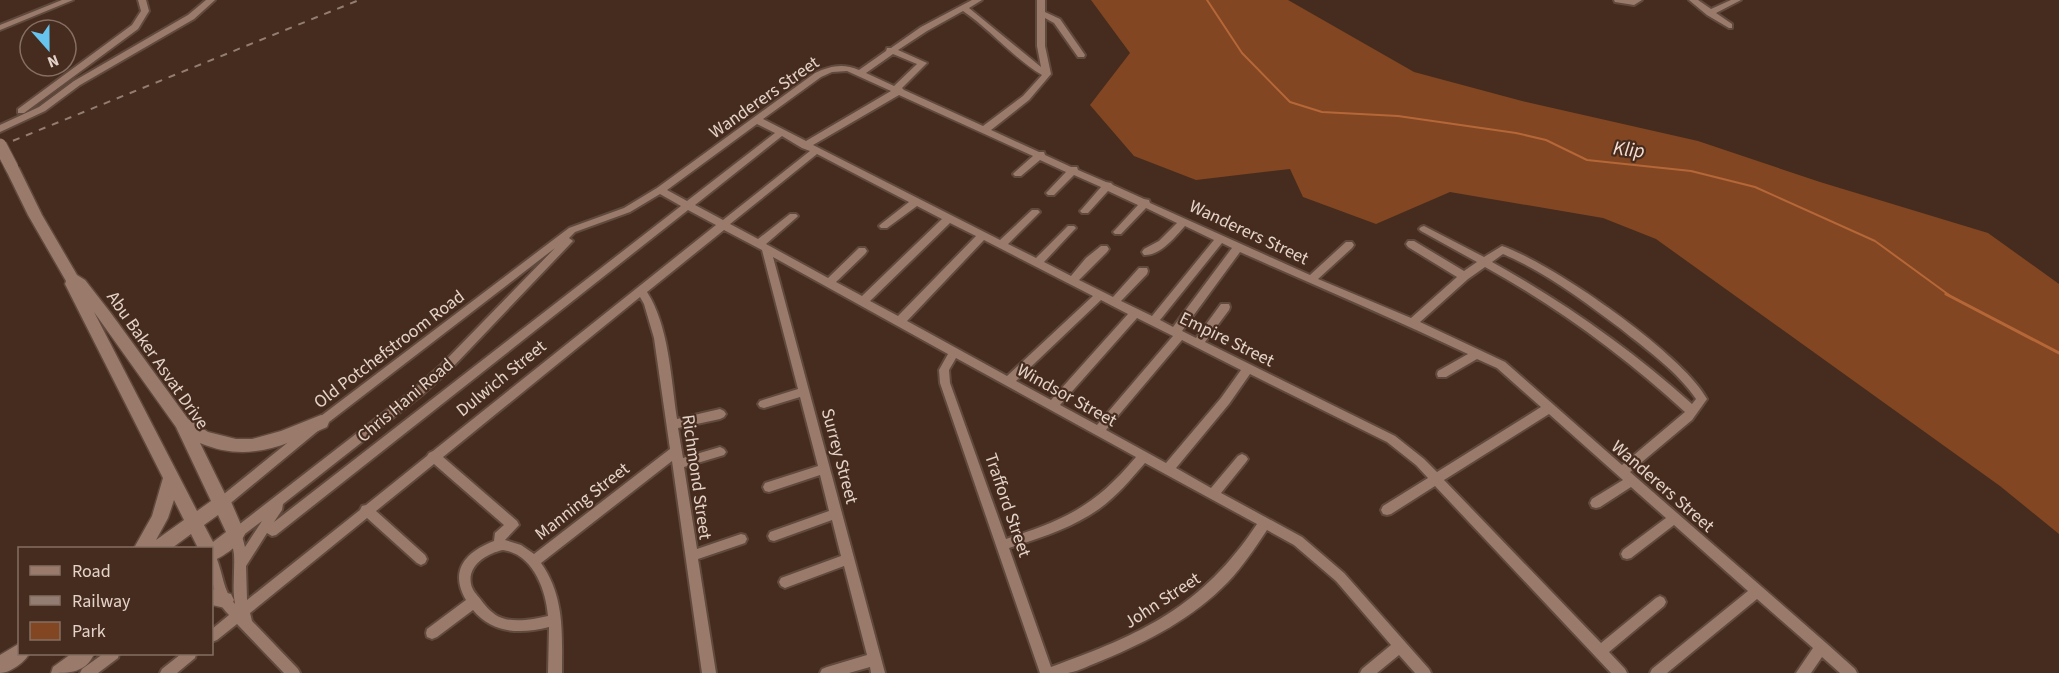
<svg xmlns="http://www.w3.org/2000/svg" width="2059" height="673" font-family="'Source Sans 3',sans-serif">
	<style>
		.green { fill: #824622 }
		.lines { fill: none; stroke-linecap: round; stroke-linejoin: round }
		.stream-far1 { stroke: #b66738; stroke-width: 2 }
		.stream { stroke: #b66738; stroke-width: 3 }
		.street-casing { stroke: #60493d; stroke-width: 4 }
		.secondary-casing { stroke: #60493d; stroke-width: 3 }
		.street { fill: #9a7b6b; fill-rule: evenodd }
		.secondary { fill: #9a7b6b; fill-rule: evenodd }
		.rail { stroke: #937d72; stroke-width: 2; stroke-dasharray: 7 7; stroke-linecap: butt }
		.secondary-bridge-casing { stroke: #60493d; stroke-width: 15; stroke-linecap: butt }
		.secondary-bridge { stroke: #9a7b6b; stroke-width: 13 }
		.labels { text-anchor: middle; stroke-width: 4.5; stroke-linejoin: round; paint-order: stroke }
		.street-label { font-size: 18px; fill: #e4d3ca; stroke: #462c1e }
		.water-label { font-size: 20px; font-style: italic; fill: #f6dfd3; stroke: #462c1e }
	</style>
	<rect width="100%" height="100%" fill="#462c1e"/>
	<path class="green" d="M1091,0H1288L1414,72L1522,101L1698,141L1820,182L1988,233L2059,284V534L2000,486L1656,239L1603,218L1450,192L1376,224L1303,197L1290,169L1196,180L1134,156L1090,105L1130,53Z"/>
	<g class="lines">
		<path class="stream-far1" d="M1207,0L1242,53L1290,102L1322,112L1398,116L1516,133L1546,140L1587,160L1691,171L1755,187L1875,241L1949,295"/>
		<path class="stream" d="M1946,294L2059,353"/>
		<defs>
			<path id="street" d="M62,0H73L0,30V25Z
				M138,0H146L149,11L138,29L24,113H18V109L132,25L141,11Z
				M206,0H215L194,19L80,85L45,111L0,132V125L39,107L74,81L188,15Z
				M972,0H982L969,8L1041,67L1037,46V0H1045V12L1060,19L1085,55L1084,57H1078L1054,23L1045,18V46L1051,74L1029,100L991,130L1039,152H1044L1045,155L1071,167H1077L1078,170L1106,182L1111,183L1113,185L1144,199L1149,200L1150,203L1310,275L1346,242H1352L1354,245L1352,248L1318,279L1411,318L1457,277L1408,247L1406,244L1408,241H1414L1464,271L1477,262L1421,231L1419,229L1421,227L1424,226L1484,257L1502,246C1552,263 1683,354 1707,399L1692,420L1630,472L1826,643L1855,669L1857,673H1840L1822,657L1811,673H1796L1813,648L1757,599L1667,673H1650L1652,669L1748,591L1674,525L1631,558L1627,559L1623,558L1621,554L1623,550L1666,518L1631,487L1600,507L1596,508L1592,507L1590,503L1592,499L1623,480L1549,414L1444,480L1601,643L1656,598L1660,596L1664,598L1666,602L1664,606L1609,652L1625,669L1627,673H1611L1435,486L1391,514L1387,515L1383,514L1381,510L1383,506L1428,478L1416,465L1387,442L1250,374L1229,404L1176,468L1211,488L1238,456L1242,454L1246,456L1248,459L1246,462L1221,493L1302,537L1344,573L1429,669L1431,673H1415L1399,655L1377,673H1360L1362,669L1391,645L1336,581L1294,545L1267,530C1255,548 1243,566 1228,582C1193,618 1149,641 1103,660C1092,664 1080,671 1068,673C1059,673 1049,673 1040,673L940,383L939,370L948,354L773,257L885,673H871L870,667L849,673H820L822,669L827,667L867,655L844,566L785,588L781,586L779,582L781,578L841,556L832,520L774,541L770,540L768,536L770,532L829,511L820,475L769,492L765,491L763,487L765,483L818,466L800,397L764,408L760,407L758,404L760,401L798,389L762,250L724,230L647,292C669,326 671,379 677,419L720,409L724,411L726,414L724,417L720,419L678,428L683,458L720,447L724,449L726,452L724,455L684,467L697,549L741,534L745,535L747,539L745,543L698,559L716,673H702L672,461L541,563C565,597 562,634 562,673H548L549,627C521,634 493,634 473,610L437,637L432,639L427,637L426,633L427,629L466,600C449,571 465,552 494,541L495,533L504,525L434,464L376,511L425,555L427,559L425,563L421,565L417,563L367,518L250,613L252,621L298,669L300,673H284L237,624L217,640L212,642V629L229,615C211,596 212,580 212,556L216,557C223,573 223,591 235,604C232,588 235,571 234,554C233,546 229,538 232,530L414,389L442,364L555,248L325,425L227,506L223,507L219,506L217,502L219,498L317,419L569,228L624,208L657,188L815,73C830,66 843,63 859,70L886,51L887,48H891L921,27ZM963,11C991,30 1012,57 1042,75L1023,96L983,126L904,90L902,88L927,63L898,50L927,31ZM893,54L917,64L894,86L866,73ZM847,71L891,91L806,141L763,119L821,77L832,72ZM899,95L1033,156L1015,172L1013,174L1015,176H1021L1040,160L1066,172L1048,191L1046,193L1048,195H1054L1074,175L1101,187L1082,209L1080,211L1082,213H1088L1108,191L1138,205L1115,230L1113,232L1115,234H1121L1146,208L1177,223L1159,241L1144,249L1142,252L1144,255C1160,256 1175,237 1185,226L1214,240L1152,316L1121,301L1147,274L1148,271L1147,268H1139L1113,297L1079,280L1107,252L1109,249L1107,246H1101L1086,258L1071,276L1044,262L1074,230L1076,228L1074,226H1068L1036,258L1008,244L1040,212L1038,210H1032L1000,240L813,145ZM757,124L775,133L687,201L667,190ZM782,136L802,148L810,151L723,220L695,205ZM817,154L909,202L881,224L879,226L881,228H887L917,206L942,219L862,296L836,282L865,254L867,251L865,248H859L828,278L766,244L796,218L798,216L796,214H790L758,239L730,224ZM660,194L681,206L274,522L282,510L283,504L422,395L450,370L571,243L573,241L569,238L575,232L630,212ZM688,210L716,225L433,451L429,453L427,456L366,505L362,506L360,510L247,600L246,566L267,533L272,536L276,535ZM950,223L976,236L898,316L870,301ZM984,240L1093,296L1007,376L907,321ZM1222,243L1232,248L1173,327L1160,320ZM1240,252C1316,286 1392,318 1468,354L1438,371L1437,374L1438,377H1446L1477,359L1497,368L1541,407L1437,472L1424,459L1395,436L1205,342L1229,310L1230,307L1229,304H1221L1196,338L1182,331ZM1503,254C1545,272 1585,302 1621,329C1647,350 1677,371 1696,399L1692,404C1631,349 1564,302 1492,262ZM1485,267C1557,307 1624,356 1685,412L1622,465L1505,362L1420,322L1468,279ZM640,297L644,304L654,338L670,449L534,554L521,545L505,540L519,525L517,521L443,457ZM1101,300L1128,314L1051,400L1016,381ZM1137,318L1173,336L1097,425L1060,405ZM1182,340L1241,370L1221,398L1166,463L1106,430ZM956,358L1136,457C1094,507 1066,519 1006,539L950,383L949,370ZM1145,463L1257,524C1202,607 1142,634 1051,667L1009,548C1040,538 1072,528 1099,509C1117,496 1131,479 1145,463ZM262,521L245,547L242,536ZM503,550C533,554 546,590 548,616C534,619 516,623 502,618C493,615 486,607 481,600C477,595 472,590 471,584C467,565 488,553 503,550Z
				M1614,0H1642L1634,5L1615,2Z
				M1689,0H1698L1711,9L1731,0H1741L1716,13L1732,24V28H1729L1707,15Z
				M103,654H119L118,658L98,673H80L82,669Z
				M181,654H196L195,658L177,673H160L162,669Z"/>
			<path id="secondary" d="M12,164L19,168L42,215L77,275L85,280L110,312L188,419L208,432L236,439H252L281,431L321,415L327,417L329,422L327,427C282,446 248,463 200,443L226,496L229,497L245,534C240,545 223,557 212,561V548H198L191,534L172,548H134L152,516L163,478L65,284L66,281L28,215L5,168ZM94,312L176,427L211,501L197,511ZM174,500L184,520L156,540L168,518ZM218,515L226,532L213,542L204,525Z
				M212,589L231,594L234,600L231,606L225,608L212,605Z
				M20,643V654H29C25,662 10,673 0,673V655Z
				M71,654H94C86,673 69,673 51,673L53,667Z"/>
		</defs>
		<use href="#street" class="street-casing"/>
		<use href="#secondary" class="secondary-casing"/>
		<use href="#street" class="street"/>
		<use href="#secondary" class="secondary"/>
		<path class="rail" d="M0,146L359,0"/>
		<defs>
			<path id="secondary-bridge" d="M0,145L12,168"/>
		</defs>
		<use href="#secondary-bridge" class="secondary-bridge-casing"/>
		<use href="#secondary-bridge" class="secondary-bridge"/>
	</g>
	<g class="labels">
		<g class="street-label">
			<text transform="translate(764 97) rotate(-35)" y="6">Wanderers Street</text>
			<text transform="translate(1249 232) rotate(25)" y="6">Wanderers Street</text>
			<text transform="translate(1227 339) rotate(26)" y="6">Empire Street</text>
			<text transform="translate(389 349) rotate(-37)" y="6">Old Potchefstroom Road</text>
			<text transform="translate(158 360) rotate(55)" y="6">Abu Baker Asvat Drive</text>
			<text transform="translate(501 378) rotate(-39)" y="6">Dulwich Street</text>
			<text transform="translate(1067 395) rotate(29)" y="6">Windsor Street</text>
			<text transform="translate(405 400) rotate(-40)" y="6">Chris Hani Road</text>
			<text transform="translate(840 456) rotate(75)" y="6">Surrey Street</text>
			<text transform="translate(697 477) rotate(82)" y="6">Richmond Street</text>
			<text transform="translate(1663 486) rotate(41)" y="6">Wanderers Street</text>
			<text transform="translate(582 501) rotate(-38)" y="6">Manning Street</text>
			<text transform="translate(1008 505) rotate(71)" y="6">Trafford Street</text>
			<text transform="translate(1162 600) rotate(-33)" y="6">John Street</text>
		</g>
		<g class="water-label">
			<text transform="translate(1629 149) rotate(6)" y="7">Klip</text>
		</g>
	</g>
	<rect x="18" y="547" width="195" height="108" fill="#462c1e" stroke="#856f63" stroke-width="1.5"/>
	<rect x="30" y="566" width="30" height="9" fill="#9a7b6b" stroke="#856f63" stroke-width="1.5"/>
	<text x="72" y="577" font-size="18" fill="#e4d3ca">Road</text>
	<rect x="30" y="596" width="30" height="9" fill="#937d72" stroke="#856f63" stroke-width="1.5"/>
	<text x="72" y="607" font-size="18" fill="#e4d3ca">Railway</text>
	<rect x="30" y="622" width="30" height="18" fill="#824622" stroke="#856f63" stroke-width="1.5"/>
	<text x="72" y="637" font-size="18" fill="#e4d3ca">Park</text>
	<g transform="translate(48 48) rotate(159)"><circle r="28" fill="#462c1e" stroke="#856f63" stroke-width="1.5"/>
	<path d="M0-4.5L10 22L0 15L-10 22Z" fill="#66c4ef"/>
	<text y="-9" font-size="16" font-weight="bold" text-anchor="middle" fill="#e4d3ca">N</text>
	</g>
</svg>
